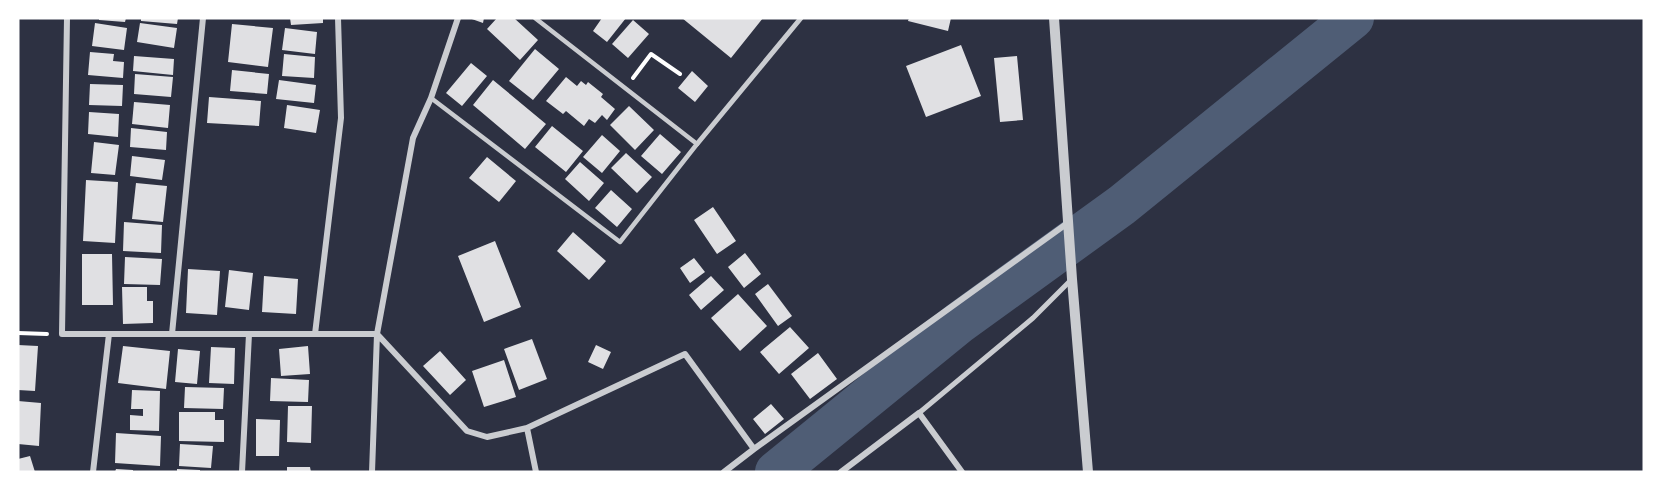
<svg xmlns="http://www.w3.org/2000/svg" width="1662" height="490" font-family="Lora,serif">
	<style>
		.lines { fill: none; stroke-linecap: round; stroke-linejoin: round }
		.river { stroke: #4f5d75; stroke-width: 42 }
		.building { fill: #e0e0e3 }
		.path { stroke: #fff; stroke-width: 4 }
		.service { stroke: #caccd0; stroke-width: 4.5 }
		.pedestrian { stroke: #caccd0; stroke-width: 5 }
		.minor { stroke: #caccd0; stroke-width: 6 }
		.tertiary { stroke: #caccd0; stroke-width: 10 }
	</style>
	<rect width="100%" height="100%" fill="#2d3142"/>
	<g class="lines">
		<path class="river" d="M776,472L959,323L1122,205L1353,18"/>
	</g>
	<path class="building" d="M99,18H126L125,22L99,20Z
		M141,18H178L177,24L141,21Z
		M290,18H323V23L291,25Z
		M469,18H484L483,23Z
		M497,18H514L538,40L520,60L487,29Z
		M602,18H626L607,42L593,31Z
		M682,18H763L731,58Z
		M909,18H951L948,31L908,21Z
		M633,20L649,34L628,58L612,44Z
		M95,23L127,28L124,50L92,46Z
		M140,23L177,28L174,48L137,42Z
		M232,24L273,28L268,67L228,62Z
		M285,28L317,32L315,54L282,50Z
		M961,45L981,96L926,117L906,66Z
		M535,49L559,69L533,100L509,81Z
		M90,52L114,54L113,61L124,62L123,78L88,75Z
		M284,54L315,57L314,78L282,76Z
		M134,56L174,59L173,75L133,71Z
		M1017,56L1023,120L1000,122L994,58Z
		M471,63L487,76L462,106L446,93Z
		M232,70L269,74L267,94L230,91Z
		M692,71L708,86L695,102L678,88Z
		M135,74L173,77L171,97L134,94Z
		M566,77L577,86L581,81L586,85L588,82L603,94L601,97L615,109L607,120L602,115L595,123L589,119L584,126L566,111L563,114L546,101Z
		M279,80L316,85L314,103L276,99Z
		M493,80L546,124L525,149L473,105Z
		M90,84L123,85L122,106L89,105Z
		M209,97L261,101L259,126L207,123Z
		M134,102L170,105L168,128L132,124Z
		M287,105L320,110L316,133L284,128Z
		M629,106L654,130L635,150L610,125Z
		M89,112L119,114L118,137L88,134Z
		M552,126L583,151L566,172L535,147Z
		M131,128L167,132L166,150L130,147Z
		M660,134L681,152L662,174L641,156Z
		M602,135L620,151L602,173L583,157Z
		M94,142L119,145L115,175L91,173Z
		M626,153L652,177L637,193L611,168Z
		M132,156L165,160L162,180L130,176Z
		M487,157L516,181L499,202L469,178Z
		M580,162L604,183L589,201L565,179Z
		M86,180L118,182L115,243L83,241Z
		M136,183L167,186L163,222L132,219Z
		M611,190L632,209L617,227L595,208Z
		M713,207L736,241L717,254L694,220Z
		M124,222L162,225L161,253L123,251Z
		M573,232L606,261L589,280L557,251Z
		M495,241L521,307L484,322L458,256Z
		M745,253L761,274L744,288L728,267Z
		M82,254H112L113,305H82Z
		M125,257L162,259L160,285L124,284Z
		M694,258L705,272L690,283L680,268Z
		M188,269L220,271L217,315L186,313Z
		M229,270L253,273L249,310L225,307Z
		M264,276L298,279L296,314L262,312Z
		M711,276L724,290L701,310L689,295Z
		M768,284L792,316L778,326L755,294Z
		M122,287H147V301H153V323L123,324Z
		M738,294L767,326L740,351L711,318Z
		M790,327L809,348L779,374L760,352Z
		M532,339L547,379L519,390L504,349Z
		M18,345L38,346L35,391L18,390Z
		M596,345L611,352L603,369L588,362Z
		M123,346L170,351L166,389L118,383Z
		M308,346L310,374L281,376L279,349Z
		M211,347L235,348L234,384L209,383Z
		M178,349L200,351L197,384L175,382Z
		M440,351L466,380L450,395L423,366Z
		M818,353L837,379L810,399L791,374Z
		M504,360L516,397L484,407L472,371Z
		M271,378L309,380L308,402L270,401Z
		M185,387L224,388L223,409L184,408Z
		M132,390L160,391L159,431L130,430V415L143,416V409H131Z
		M18,401L41,403L39,446L18,444Z
		M771,404L784,419L765,434L753,419Z
		M288,406H312L311,443L287,442Z
		M179,412H215V420H224V442L179,441Z
		M256,419L280,420L279,456H256Z
		M116,433L161,436L160,466L115,463Z
		M180,444L213,446L211,468L179,466Z
		M30,456L35,472H18V459Z
		M287,467H310L311,472H287Z
		M116,469L133,470V472H115Z
		M177,469L200,470V472H177Z"/>
	<g class="lines">
		<path class="path" d="M633,78L651,54L680,74
			M18,333L47,334"/>
		<path class="service" d="M431,98L620,242L697,144L535,18"/>
		<path class="pedestrian" d="M697,144L801,18
			M919,413L1033,318L1071,280"/>
		<path class="minor" d="M67,18L62,334H377L467,431L487,437L527,428L685,354L754,449
			M172,334L203,18
			M315,334L341,118L338,18
			M527,428L536,472
			M93,472L109,334
			M242,472L249,334
			M372,472L377,334L413,138L431,98L458,18
			M724,472L754,449L1069,222
			M841,472L919,413L962,472"/>
		<path class="tertiary" d="M1054,18L1072,279L1088,472"/>
	</g>
	<rect width="1662" height="490" fill="none" stroke="#ffffff" stroke-width="39"/>
</svg>
